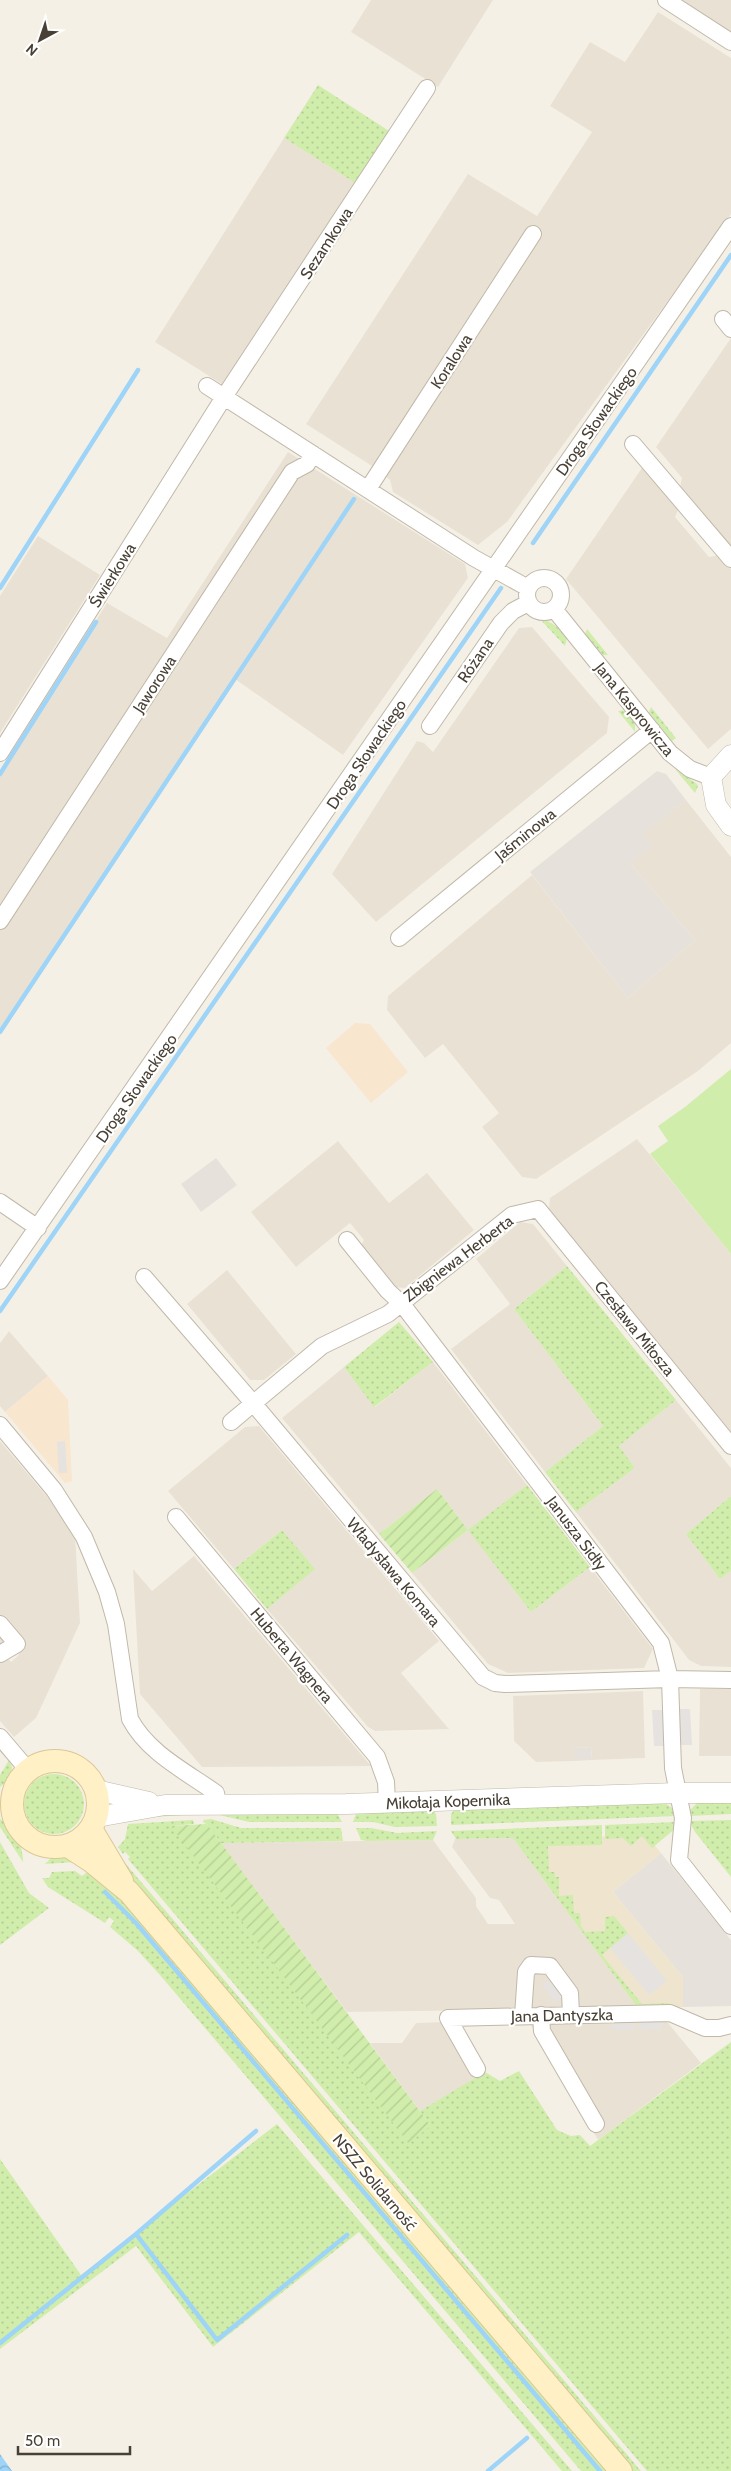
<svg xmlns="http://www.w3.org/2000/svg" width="731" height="2471" font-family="Cabin,sans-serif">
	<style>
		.residential { fill: #e9e2d4 }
		.commercial { fill: #f8e6cf }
		.industrial { fill: #e7e1db }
		.education { fill: #efe5cf }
		.grass { fill: url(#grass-dots) }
		.park { fill: #d0edab }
		.garden { fill: url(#garden-furrows) }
		.parking { fill: #e5e2df }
		.water { fill: url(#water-waves) }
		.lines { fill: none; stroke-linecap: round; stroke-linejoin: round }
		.stream { stroke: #9dd4f7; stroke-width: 4.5 }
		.minor-casing { stroke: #c1b8a8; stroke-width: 18 }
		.tertiary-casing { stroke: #c1b8a8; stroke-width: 21 }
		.secondary-casing { stroke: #dcc794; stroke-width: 24 }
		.minor { stroke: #fff; stroke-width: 16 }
		.tertiary { stroke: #fff; stroke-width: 20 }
		.secondary { stroke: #fff0c6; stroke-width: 22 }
		.labels { text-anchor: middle; stroke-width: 4.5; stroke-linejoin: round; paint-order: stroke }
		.street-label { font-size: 16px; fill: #484035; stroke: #fff }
	</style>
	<defs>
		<pattern id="grass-dots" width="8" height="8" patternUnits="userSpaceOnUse" patternTransform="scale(1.25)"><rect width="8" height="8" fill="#d0edab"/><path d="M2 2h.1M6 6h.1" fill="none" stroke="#b4cc94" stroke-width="1.8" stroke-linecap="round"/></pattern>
		<pattern id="garden-furrows" width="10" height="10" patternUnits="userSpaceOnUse" patternTransform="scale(1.25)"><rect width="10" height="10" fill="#d0edab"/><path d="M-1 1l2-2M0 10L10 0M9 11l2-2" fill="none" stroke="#b4cc94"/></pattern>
		<pattern id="water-waves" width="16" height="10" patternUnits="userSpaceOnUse" patternTransform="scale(1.25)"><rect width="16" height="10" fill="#9dd4f7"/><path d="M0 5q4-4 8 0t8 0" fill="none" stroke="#82adc9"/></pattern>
	</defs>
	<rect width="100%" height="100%" fill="#f5f0e6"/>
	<path class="residential" d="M371,0H493L438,87L351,32Z
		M677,0H731V34Z
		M658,12L731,58V214L507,522L478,545L393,492L390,480L372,466L306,424L468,174L537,216L592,132L550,106L590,42L625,62Z
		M284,138L355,183L229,380L222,384L155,342Z
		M731,338V552L680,487L682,478L656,447Z
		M288,452L465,564L468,578L343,755L235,679L0,1033V774L107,603L167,638Z
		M644,465L679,508L675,517L709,557L719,555L731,569V729L708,749L566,579Z
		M38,536L100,575L0,733V596Z
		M532,627L609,717L607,733L376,922L332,874L417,741L424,743L433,752L519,628Z
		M686,800L731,857V1043L698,1071L536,1179L522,1177L482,1127L499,1113L443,1044L425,1058L387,1010L388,996L532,875L628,998L695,940L631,864L642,835Z
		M637,1139L731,1254V1432L549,1209L550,1198Z
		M338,1141L389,1203L427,1173L474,1230L405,1288L394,1287L360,1247L364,1240L350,1223L296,1267L251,1212Z
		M520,1222L533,1224L567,1266L514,1309L603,1426L545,1472L451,1349L510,1304L476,1259Z
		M227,1270L296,1354L264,1380H250L187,1304Z
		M9,1331L48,1376L5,1412L0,1406V1343Z
		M433,1362L527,1485L469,1530L531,1612L590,1567L653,1649L644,1668L508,1673L488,1664L412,1573L468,1530L437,1489L379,1534L282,1418L344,1367L375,1407Z
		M676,1400L731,1468V1496L686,1534L720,1579L731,1571V1667L701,1666L689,1660L576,1512L635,1468L619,1446Z
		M259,1426L439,1641L401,1673L449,1729L375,1731L368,1727L267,1609L314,1569L282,1530L234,1569L168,1491L245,1427Z
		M0,1441L71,1525L75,1535L80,1623L36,1718L14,1737L0,1721V1662L7,1657L11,1662L19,1655L6,1640L0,1645Z
		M194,1556L371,1766L202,1767L140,1694L133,1569L152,1591Z
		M700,1689H731V1756H699Z
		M643,1691L645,1758L592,1760L591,1747L574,1748V1761L536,1762L514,1741L513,1696Z
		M513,1838L638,2008L347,2012L221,1843L433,1840L476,1898V1906L488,1924H515L499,1900L490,1898L452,1847L455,1839Z
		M664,2018L701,2063L598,2140L528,2020Z
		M443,2022L476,2078L420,2111L370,2043H402L416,2023Z"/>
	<path class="commercial" d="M355,1023L370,1024L408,1072L371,1103L326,1048Z
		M48,1376L68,1400L72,1481L65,1483L5,1412Z"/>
	<path class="industrial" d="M657,771L666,774L686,800L643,835L652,846L631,864L695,940L628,998L530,872Z
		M216,1158L237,1185L201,1212L181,1184Z
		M591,1747L592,1760L574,1761V1748Z
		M661,1853L731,1940V2006L683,2007V1977L613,1892Z"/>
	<path class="education" d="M647,1836L661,1853L613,1892L683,1977V2007L638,2008L513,1838Z"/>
	<path class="grass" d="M318,85L389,131L355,183L284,138Z
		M540,619C552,621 560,629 567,638L565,646Z
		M587,629L608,655H603L585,634Z
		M651,707L676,738L672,741L649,712Z
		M626,710L635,723V732L618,711Z
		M675,769L697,784L698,786L695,793Z
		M567,1266L676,1400L619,1446L635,1468L576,1512L545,1472L603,1426L514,1309Z
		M399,1322L433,1362L374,1407L344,1367Z
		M527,1485L590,1567L531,1612L468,1530Z
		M731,1496V1571L720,1579L686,1534Z
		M282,1530L315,1569L267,1609L234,1569Z
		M9,1760L12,1767L11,1778L0,1787V1775Z
		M24 1804a30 30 0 1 1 60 0a30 30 0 1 1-60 0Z
		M731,1800V1814L689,1816L690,1810L697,1803Z
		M659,1801C668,1804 673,1807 676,1816L451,1825V1814L456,1808Z
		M432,1809L436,1814L437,1826L395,1827L373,1822H353L357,1811Z
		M336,1811L342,1822H249L211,1813L127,1819L176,1812Z
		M0,1819C15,1828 23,1845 23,1862L0,1827Z
		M211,1819L241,1828H341L343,1841L221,1843L207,1824L204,1823L203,1820Z
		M193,1820L194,1824L171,1826L431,2126L420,2111L485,2072L500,2081L519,2071L557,2130L571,2136L580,2135L590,2146L731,2042V2471H647L128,1859L130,1857L125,1852L123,1854L118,1847L125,1839L128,1824Z
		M731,1820V1877L695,1832L689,1821Z
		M676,1822V1828L652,1848L642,1836L631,1846L623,1838L605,1839V1825Z
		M602,1825V1845L548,1846L549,1872H555V1877H559V1896L573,1895L574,1913H580L581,1926L585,1932L605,1931V1917L614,1916L628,1933L602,1955L642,2004L669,2003V2010L638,2008L513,1838L456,1839L451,1831Z
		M356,1828H371L397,1833L437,1831L433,1840L367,1841L361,1840Z
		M0,1842L29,1893L49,1908L0,1945Z
		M114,1850L641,2471H633L138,1888L111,1852Z
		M65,1855L76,1862L45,1864L53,1856Z
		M91,1869L136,1915L609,2471H581L160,1975L137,1950L110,1927L114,1921L109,1917L105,1923L48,1887L42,1878H49L52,1872L75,1871L82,1876Z
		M277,2124L572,2471H562L359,2232L213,2347L136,2246L0,2349V2159L81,2275Z"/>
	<path class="park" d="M731,1069V1254L650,1154L668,1141L658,1126L685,1107Z"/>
	<path class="garden" d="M437,1489L468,1530L412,1573L379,1534Z
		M207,1824L431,2126L408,2143L171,1826Z"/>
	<path class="parking" d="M65,1441L67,1473H59L57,1442Z
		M678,1709H690L692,1745H679Z
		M652,1710H664L666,1746H654Z
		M628,1933L667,1981L649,1995L610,1948Z
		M552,1978L564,1997L554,2003L543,1984Z
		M662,2018V2029L639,2030V2019Z
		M612,2019H634L635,2030H612Z"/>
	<path class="water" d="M0,2454L12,2471H0Z"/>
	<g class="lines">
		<path class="stream" d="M533,543L731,255
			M0,588L138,370
			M0,774L96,622
			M0,1032L354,499
			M0,1311L501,588
			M105,1892L136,1923L600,2471
			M136,2234L256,2131
			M0,2343L136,2234L217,2340L347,2235
			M488,2471L527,2438"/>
		<defs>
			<path id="minor" d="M666,0L731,42
				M723,319L731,329
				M207,386L474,558L528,588
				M633,444L731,559
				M368,489L533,234
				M527 595a17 17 0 1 1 34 0a17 17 0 1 1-34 0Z
				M554,609L670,753L690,769L711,777
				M430,726L501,623L513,611L528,603
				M0,753L224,397L427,88
				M0,921L292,472L307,464L313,454
				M399,938L652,730
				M0,1202L38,1228
				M347,1240L388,1291L402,1304L661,1643L670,1679L673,1768L683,1818L679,1860L731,1926
				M144,1277L253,1403L483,1677L495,1683L505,1684L670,1679L731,1680
				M0,1281L731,226
				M231,1422L322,1346L388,1314L512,1215L538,1209L731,1446
				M0,1425L54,1490L84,1537L107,1592L116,1624L130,1719C148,1753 185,1771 216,1793L218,1804
				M176,1517L377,1757L386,1782L387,1803
				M0,1624L17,1644L0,1654
				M0,1737L28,1770
				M541,2015L542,2031L596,2124
				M523,2016L526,1972L531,1965L550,1966L570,1993L571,2014
				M477,2069L448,2018L670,2013L705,2028H719L731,2025"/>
			<path id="tertiary" d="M731,755L711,777L716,805L731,826
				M96,1790L149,1802
				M97,1817L165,1805L346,1804L677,1793H731"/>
			<path id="secondary" d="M12 1804a43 43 0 1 1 86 0a43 43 0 1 1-86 0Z
				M91,1829L122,1881
				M68,1846L91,1861L129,1892L621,2471"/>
		</defs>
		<use href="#minor" class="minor-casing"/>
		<use href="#tertiary" class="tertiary-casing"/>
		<use href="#secondary" class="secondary-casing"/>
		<use href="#minor" class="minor"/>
		<use href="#tertiary" class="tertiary"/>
		<use href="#secondary" class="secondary"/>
	</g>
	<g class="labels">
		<g class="street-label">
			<text transform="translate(326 243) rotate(-57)" y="6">Sezamkowa</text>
			<text transform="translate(451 361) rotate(-57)" y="6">Koralowa</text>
			<text transform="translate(596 421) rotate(-55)" y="6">Droga Słowackiego</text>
			<text transform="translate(112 575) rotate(-58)" y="6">Świerkowa</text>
			<text transform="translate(475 660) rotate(-56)" y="6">Różana</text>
			<text transform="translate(154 684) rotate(-57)" y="6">Jaworowa</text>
			<text transform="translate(635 709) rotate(51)" y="6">Jana Kasprowicza</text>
			<text transform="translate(366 754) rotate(-56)" y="6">Droga Słowackiego</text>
			<text transform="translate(525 834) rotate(-39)" y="6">Jaśminowa</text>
			<text transform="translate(136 1088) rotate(-55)" y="6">Droga Słowackiego</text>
			<text transform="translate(458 1258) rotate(-37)" y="6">Zbigniewa Herberta</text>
			<text transform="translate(635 1328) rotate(51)" y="6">Czesława Miłosza</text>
			<text transform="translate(577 1533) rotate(53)" y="6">Janusza Sidły</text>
			<text transform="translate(394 1572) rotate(50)" y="6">Władysława Komara</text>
			<text transform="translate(292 1655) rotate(50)" y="6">Huberta Wagnera</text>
			<text transform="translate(448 1801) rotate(-2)" y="6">Mikołaja Kopernika</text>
			<text transform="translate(562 2015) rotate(-1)" y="6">Jana Dantyszka</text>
			<text transform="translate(375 2182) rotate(50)" y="6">NSZZ Solidarność</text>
		</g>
	</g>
	<g transform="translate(40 40) rotate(220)" stroke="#ffffff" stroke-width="4" paint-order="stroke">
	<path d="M0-4L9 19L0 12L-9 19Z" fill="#484035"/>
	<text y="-8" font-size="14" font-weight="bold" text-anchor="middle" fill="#484035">N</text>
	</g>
	<path d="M18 2446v8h112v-8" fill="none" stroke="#484035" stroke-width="2.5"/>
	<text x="25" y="2446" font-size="15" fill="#484035" stroke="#ffffff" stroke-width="4" paint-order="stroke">50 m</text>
</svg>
